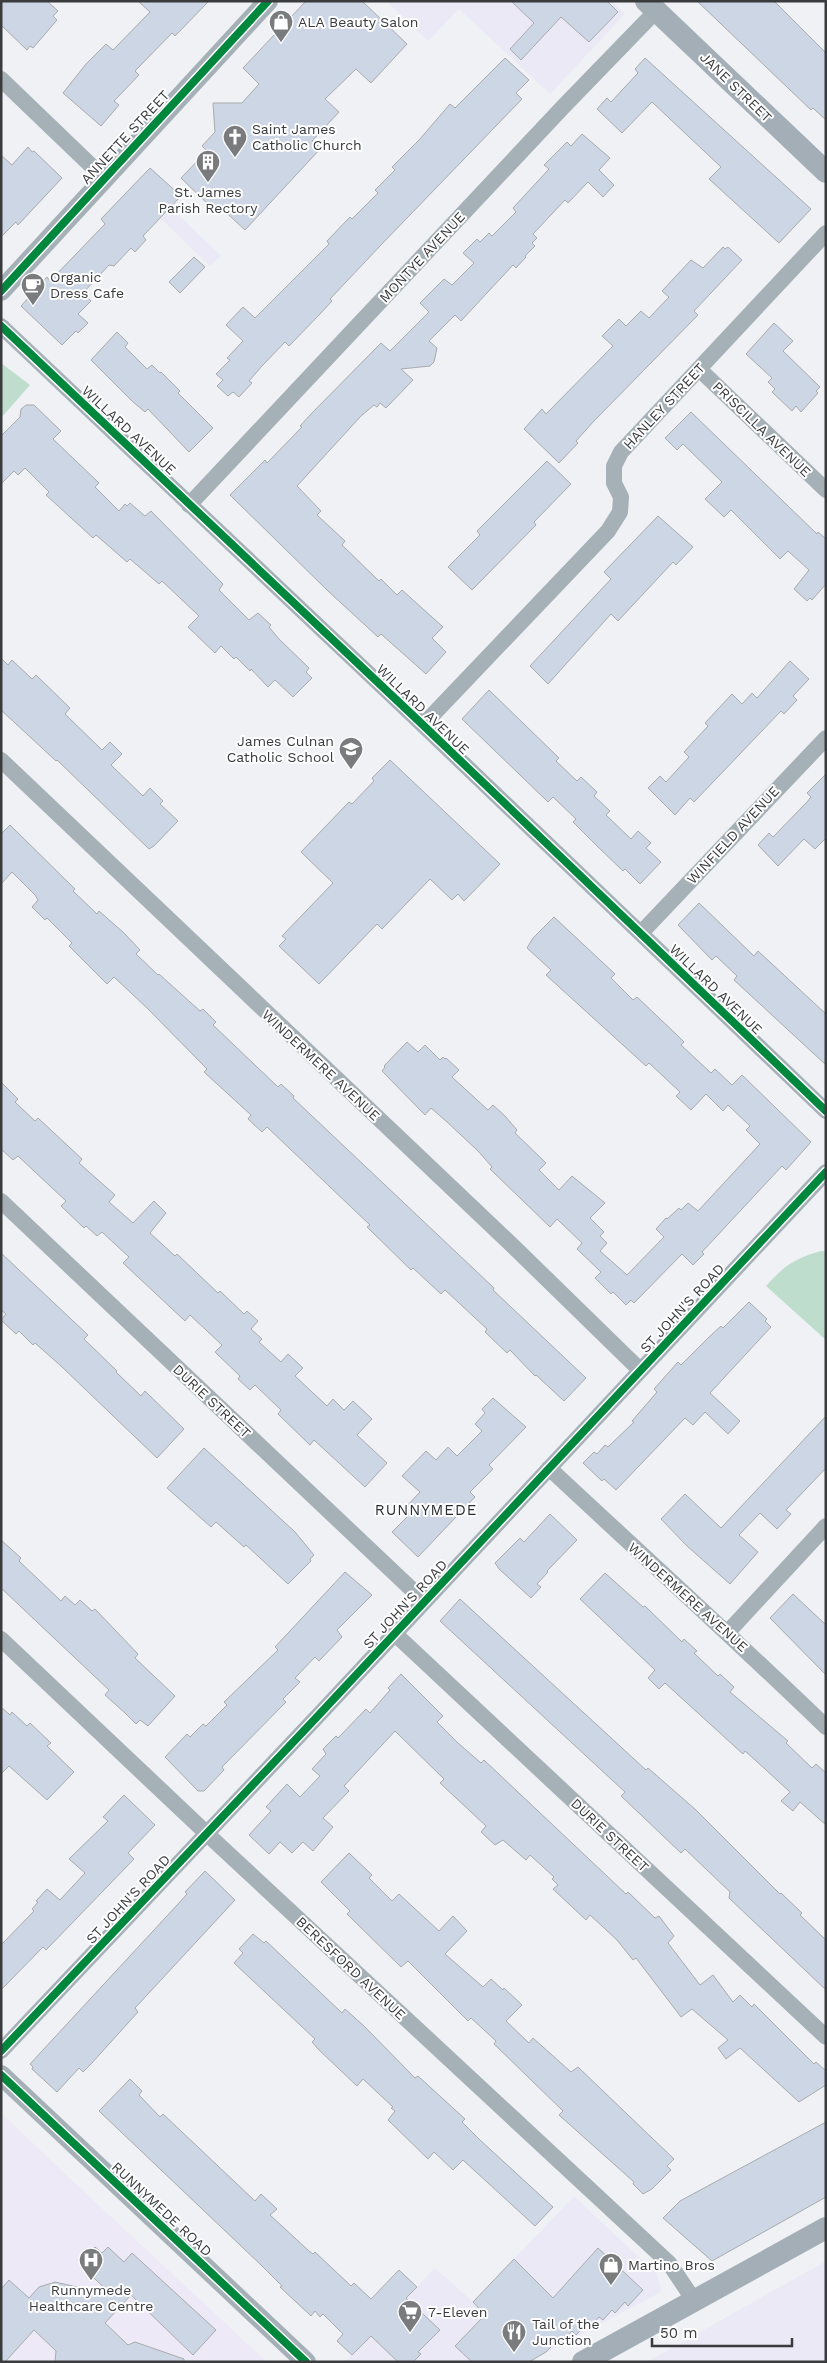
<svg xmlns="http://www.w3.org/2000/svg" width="827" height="2363" font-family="'Work Sans',sans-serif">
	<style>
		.commercial { fill: #ece9f7 }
		.medical { fill: #eee9f6 }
		.green { fill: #beddcc }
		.building { fill: #ccd6e4; stroke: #a9abac }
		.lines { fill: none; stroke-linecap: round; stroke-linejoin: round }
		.minor { stroke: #a5b0b7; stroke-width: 16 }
		.tertiary { stroke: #a5b0b7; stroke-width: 20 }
		.secondary { stroke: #a3aeb6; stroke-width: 22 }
		.cycleway-casing { stroke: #fefeff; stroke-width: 11 }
		.cycleway { stroke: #00873e; stroke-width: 8 }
		.labels { text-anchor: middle; stroke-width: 4; stroke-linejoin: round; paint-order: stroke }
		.poi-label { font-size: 14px; fill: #3a3b3d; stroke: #fefeff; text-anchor: start }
		.street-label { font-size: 14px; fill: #3a3b3d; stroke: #fefeff }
		.neighbourhood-label { font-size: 15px; letter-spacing: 1px; fill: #2b2d2f; stroke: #fefeff }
	</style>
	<rect width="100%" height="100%" fill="#eff1f4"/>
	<path class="commercial" d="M386,1H612L625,14L550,94L459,9L428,41Z
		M140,178L221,256L210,266L129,188Z
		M574,2196L657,2274L661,2292L529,2362H345L435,2268L473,2302Z
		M826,2261V2362H647Z"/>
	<path class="medical" d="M1,2113L94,2201L267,2362H1Z"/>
	<path class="green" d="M1,363L30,385L1,418Z
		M821,1251H826V1340L766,1286C784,1266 795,1258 821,1251Z"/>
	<path class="building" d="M1,1H47L58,11L53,16L57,20L33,48L30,46L27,50L1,25Z
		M138,1H209L175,36L172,33L135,71L139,75L114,101L119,105L101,126L63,93L86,64L106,44L113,50L150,12Z
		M306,1H362L407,44L371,83L356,69L325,99L339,112L312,141L321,148L245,230L218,205L214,210L181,178L207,151L202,146L215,132L213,103H242L259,84L243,68Z
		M511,1H607L618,12L589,42L561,17L521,60L510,49L534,23Z
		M697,1H774L826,53V120L813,108L811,110Z
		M505,58L529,80L516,93L522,99L380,246L330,299L332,301L320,314L289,346L285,342L262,366L249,381L252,383L239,397L233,392L228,396L217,386L223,380L216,374L230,360L227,358L243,341L226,325L243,307L255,318L329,244L327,241L350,217L352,219L378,193L375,190L395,170L392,167L419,140L450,104L455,108Z
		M645,58L811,209L779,243L709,179L721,167L652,102L622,133L597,109L607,98L611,102L638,73L635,69Z
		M582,134L610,158L599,170L614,185L603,197L588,182L568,203L565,200L533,234L537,238L532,243L535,246L525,256L526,257L516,268L513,265L461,321L455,315L429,341L437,348L434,362L430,366L401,369L413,380L386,408L380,403L377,407L374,405L361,416L297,486L321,511L317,515L345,541L342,545L379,581L381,579L397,595L402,590L443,627L432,638L446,652L426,674L381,634L378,637L328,591L230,495L265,460L267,463L302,427L300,426L311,414L381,343L390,351L429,312L420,303L444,279L452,285L474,263L463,253L477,239L480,242L489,233L492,236L516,212L513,208L549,169L544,165L567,142L571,146Z
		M28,147L32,152L34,151L62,178L18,225L16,222L1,237V155L12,165Z
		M150,168L181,196L143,236L146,240L135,252L131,248L114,266L109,265L83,293L91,301L78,314L88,323L78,333L76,331L62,345L21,306L47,277L50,281L105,224L101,219Z
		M723,247L725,249L728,247L742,260L694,311L698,315L594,421L576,441L578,443L559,463L524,429L542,409L546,414L613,346L602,336L619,319L626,326L641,311L649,318L669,297L662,291L691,260L703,268Z
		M194,257L205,267L180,293L169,282Z
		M774,323L793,341L783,351L820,387L816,391L818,393L801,412L796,406L792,411L772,392L775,389L768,382L772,378L746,354Z
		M117,332L128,343L125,347L147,369L152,365L160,373L161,372L180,391L178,393L213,428L189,452L148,409L145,412L132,401L91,360Z
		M26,405H34L61,431L53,439L99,483L95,487L119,511L125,504L127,506L130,503L145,516L151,511L223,584L219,590L249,620L258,613L271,625L269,627L279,639L309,668L306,672L312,678L293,697L275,680L268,687L251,669L250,671L236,657L234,659L221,646L215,653L188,627L199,616L162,581L159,584L130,559L127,562L96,535L93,538L46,495L49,492L25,468L18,475L14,471L1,484V436L20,417L21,409Z
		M691,412L817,534L818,532L826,539V584L812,600L810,598L807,601L794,589L809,570L788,551L780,559L731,510L724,517L705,499L722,482L683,444L677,450L665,438Z
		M547,461L571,484L534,522L536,525L472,590L448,567L480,535L477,531Z
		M658,516L693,547L676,565L673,562L618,621L611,614L548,684L530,666L611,579L604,572Z
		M1,658L8,665L12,660L32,679L36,675L70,708L65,714L102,750L110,742L122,754L111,765L143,796L150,788L163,801L160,804L178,821L154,846L149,849L57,760L56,761L1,710Z
		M790,661L809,679L793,696L797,700L784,714L781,711L694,802L690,798L675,815L648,788L660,776L666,782L689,757L684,752L708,726L705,723L732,694L742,704L752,693L757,698Z
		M489,690L559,758L556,761L577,781L581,777L597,792L594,796L610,811L606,815L631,839L638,831L651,843L646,848L661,862L640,884L625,869L623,871L597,846L573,822L576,819L553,797L548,802L462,719Z
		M390,760L500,864L464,901L458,894L452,900L430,879L382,929L377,924L319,984L279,946L286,939L282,936L333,883L301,852L349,802L352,804L374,781L372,778Z
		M826,774V838L815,849L804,839L778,866L758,845L769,833L773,837L807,802L811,797L807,793Z
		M10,825L75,889L73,891L97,914L99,911L124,933L140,950L136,954L158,975L159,974L200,1011L203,1009L216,1022L213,1025L278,1087L281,1084L294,1096L293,1098L494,1288L493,1290L586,1378L564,1401L536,1375L535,1376L510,1350L507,1353L485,1332L487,1329L445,1290L441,1294L413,1268L411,1270L367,1227L370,1225L267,1127L262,1132L248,1119L251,1115L204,1072L207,1069L147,1008L114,977L107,984L69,946L72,943L47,918L45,920L32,907L38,900L35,895L12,872L1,884V834Z
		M699,903L754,956L758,951L826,1014V1065L734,980L737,976L716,956L712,960L678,925Z
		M554,917L615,974L611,978L633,1000L637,997L676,1034L684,1042L681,1045L711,1073L715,1069L732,1085L742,1075L811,1142L786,1170L782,1166L702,1252L704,1254L693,1265L682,1254L634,1303L631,1300L626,1305L613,1292L611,1294L595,1278L601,1272L577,1249L582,1243L557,1219L550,1227L490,1169L492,1167L479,1152L446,1121L431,1108L425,1115L382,1071L385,1067L384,1066L407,1042L418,1052L425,1045L440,1060L443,1057L445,1059L446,1058L459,1070L452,1077L488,1110L493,1105L505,1116L517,1130L515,1133L546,1163L539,1170L559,1190L572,1176L605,1203L590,1218L604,1232L600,1236L607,1243L600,1251L627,1275L664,1237L656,1229L666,1218L667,1219L679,1208L681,1210L688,1203L698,1211L760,1144L746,1130L750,1126L728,1105L723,1111L706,1094L691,1110L676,1096L680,1092L649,1063L646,1066L546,975L551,970L527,948L533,938Z
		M1,1082L18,1099L15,1102L35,1121L38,1118L82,1159L79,1163L115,1195L109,1202L133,1223L154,1201L166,1213L150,1233L175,1256L177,1254L218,1293L220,1291L244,1314L247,1311L258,1321L251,1329L262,1339L259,1342L281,1362L288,1354L303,1368L295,1376L327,1406L333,1399L344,1410L353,1401L372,1419L357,1435L387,1463L365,1487L314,1440L310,1445L278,1414L281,1410L255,1385L250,1390L238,1379L240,1376L215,1352L222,1345L190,1315L185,1321L123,1263L129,1257L102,1232L97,1236L86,1226L84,1228L61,1206L66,1201L18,1156L13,1160L1,1149Z
		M1,1253L88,1335L84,1339L117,1371L116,1372L141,1396L145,1391L184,1429L157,1458L62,1367L35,1343L33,1345L19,1331L16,1334L1,1320L6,1314L1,1310Z
		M749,1302L767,1319L765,1321L771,1327L710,1393L740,1421L728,1434L705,1412L693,1425L685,1418L616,1490L604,1479L602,1481L583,1463L594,1452L597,1454L605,1445L608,1447L634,1422L632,1421L657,1392L654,1389L678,1362L681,1365L709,1337L721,1326L723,1328Z
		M493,1398L526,1427L489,1465L493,1469L470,1492L475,1497L418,1557L392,1532L409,1515L403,1510L420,1492L402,1476L426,1451L436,1460L448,1447L457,1456L482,1431L475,1424L485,1413L482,1409Z
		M826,1416V1468L786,1510L791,1514L777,1529L760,1513L739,1535L758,1552L730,1584L687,1546L661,1519L685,1494L721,1528Z
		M204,1448L295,1532L314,1555L310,1559L311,1561L288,1584L246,1545L244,1547L216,1522L211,1527L167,1488Z
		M550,1514L577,1540L547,1571L548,1572L537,1584L541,1587L531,1598L499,1569L495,1563L520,1538L524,1542Z
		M1,1540L21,1558L19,1561L61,1601L65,1596L75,1605L80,1600L92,1611L95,1609L138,1654L135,1658L175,1696L148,1726L140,1720L136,1724L125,1713L105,1695L109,1690L1,1588Z
		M345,1572L372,1595L337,1630L342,1637L319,1661L315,1657L295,1678L300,1682L283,1699L286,1702L222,1767L224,1770L204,1791H198L165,1757L187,1734L190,1737L203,1724L206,1726L227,1705L224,1702L278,1650L275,1647Z
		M605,1573L643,1607L645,1606L682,1642L684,1639L697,1651L694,1653L718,1676L720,1674L734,1687L730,1692L788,1741L786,1743L812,1768L816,1764L826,1773V1825L800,1802L793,1811L781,1801L790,1792L765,1769L745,1751L743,1754L665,1683L659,1689L648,1678L655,1670L580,1599Z
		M793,1594L826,1625V1675L770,1618Z
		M460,1599L646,1770L648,1768L696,1810L780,1894L781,1893L802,1913L800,1915L826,1940V1990L729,1898L730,1892L685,1849L681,1853L621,1796L625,1792L440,1621Z
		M401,1674L443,1716L437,1722L458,1743L481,1763L484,1760L626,1894L628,1892L655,1918L659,1916L674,1936L668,1943L700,1985L713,1975L733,2002L740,1995L752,2007L754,2004L814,2064L816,2062L826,2071V2085L799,2102L740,2048L726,2059L718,2048L728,2040L692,2009L681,2017L636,1958L633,1960L617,1940L590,1915L586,1920L553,1889L558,1885L552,1879L554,1877L530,1855L526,1860L503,1840L495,1845L481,1832L486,1826L440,1783L444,1779L395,1731L344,1786L349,1791L323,1818L333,1827L313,1851L303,1842L292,1853L280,1842L269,1854L249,1835L271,1811L266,1807L287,1784L300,1797L320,1776L312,1769L326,1754L323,1749L336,1736L338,1738L366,1709L370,1713L390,1690L388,1688Z
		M1,1707L10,1715L12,1712L27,1726L30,1723L51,1743L47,1746L74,1772L47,1800L9,1766L1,1774Z
		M124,1795L155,1825L128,1853L134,1859L46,1950L43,1947L1,1990V1945L34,1911L32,1909L38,1902L36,1901L47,1889L60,1900L85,1873L69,1859L108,1821L103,1817Z
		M349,1853L372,1875L369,1878L392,1901L399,1894L439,1931L453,1916L467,1931L445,1954L483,1987L491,1979L503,1990L504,1988L522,2005L506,2021L529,2043L533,2038L571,2072L578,2067L674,2159L667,2166L671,2170L652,2189L643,2194L633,2184L634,2182L559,2115L563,2111L494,2044L496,2041L471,2018L468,2021L408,1961L401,1967L347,1914L350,1911L321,1882Z
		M205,1871L235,1900L135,2008L138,2012L91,2064L83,2072L79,2068L57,2092L32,2069L33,2067L30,2064L178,1904L187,1894L185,1892Z
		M253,1934L264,1943L266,1941L342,2013L345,2009L364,2026L415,2078L418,2076L465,2119L462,2122L480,2140L553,2207L535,2226L463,2160L453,2170L434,2152L428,2159L388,2120L395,2111L391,2108L393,2107L363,2079L357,2086L318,2049L312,2042L315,2039L234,1963L243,1953L239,1949Z
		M130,2079L142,2091L139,2095L160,2117L163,2114L255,2201L261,2194L277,2209L270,2215L309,2251L313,2254L315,2252L351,2286L354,2283L371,2299L399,2270L417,2287L406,2298L440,2330L418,2352L421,2354L413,2362H398L371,2336L352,2355L337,2341L343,2334L323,2314L320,2317L315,2311L311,2316L280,2287L282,2286L261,2265L99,2111Z
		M826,2122V2197L712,2261L663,2218L680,2201Z
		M95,2247L102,2253L108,2247L124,2262L132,2253L216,2330L193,2355L131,2295L105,2323L128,2345L135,2342L184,2359V2362H55L56,2351L34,2330L5,2362H1V2289L9,2280L29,2298L39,2287L55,2282L112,2295L79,2264Z
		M598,2248L643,2290L628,2306L625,2302L615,2313L612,2310L603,2320L599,2317L590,2327L587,2323L576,2335L572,2331L561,2343L558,2340L546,2352L529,2362H472L455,2346L485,2315L473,2302L514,2259L553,2298Z"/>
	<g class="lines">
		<path class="minor" d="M1,79L104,178
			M1,326L423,725L826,1111
			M699,369L826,490
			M189,505L563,107L656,11
			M423,725L608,531L620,512L621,497L614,483V466L621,452L826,233
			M1,760L516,1249L640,1370
			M641,933L826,738
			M1,1201L424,1601
			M549,1468C641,1554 735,1639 826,1727
			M728,1632L826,1526
			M394,1633L826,2037
			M1,1639L220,1846L669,2263L695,2302
			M1,2051L315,1719L826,1172"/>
		<path class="tertiary" d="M1,291L268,1
			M1,2075L306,2362"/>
		<path class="secondary" d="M646,1L826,172
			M583,2362L826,2228"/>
		<defs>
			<path id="cycleway" d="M1,291L268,1
				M1,326L423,725L826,1111
				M1,2051L315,1719L826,1172
				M1,2075L306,2362"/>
		</defs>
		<use href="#cycleway" class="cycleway-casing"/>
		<use href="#cycleway" class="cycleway"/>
	</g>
	<defs>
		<symbol id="shop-pin" viewBox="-11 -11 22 30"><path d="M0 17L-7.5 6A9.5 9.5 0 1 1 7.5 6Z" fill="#797b7d" stroke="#fefeff"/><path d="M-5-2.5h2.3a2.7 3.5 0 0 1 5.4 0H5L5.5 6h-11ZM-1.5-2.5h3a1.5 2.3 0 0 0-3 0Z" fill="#fff"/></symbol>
		<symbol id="church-pin" viewBox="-11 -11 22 30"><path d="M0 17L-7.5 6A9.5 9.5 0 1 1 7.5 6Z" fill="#797b7d" stroke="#fefeff"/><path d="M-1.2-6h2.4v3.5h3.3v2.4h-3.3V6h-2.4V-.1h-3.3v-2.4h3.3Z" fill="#fff"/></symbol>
		<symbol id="building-pin" viewBox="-11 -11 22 30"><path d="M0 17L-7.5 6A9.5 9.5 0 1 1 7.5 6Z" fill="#797b7d" stroke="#fefeff"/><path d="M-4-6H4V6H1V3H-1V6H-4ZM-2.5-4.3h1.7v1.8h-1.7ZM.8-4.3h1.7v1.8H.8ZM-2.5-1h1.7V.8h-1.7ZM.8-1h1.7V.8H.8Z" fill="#fff"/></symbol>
		<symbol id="cafe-pin" viewBox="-11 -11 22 30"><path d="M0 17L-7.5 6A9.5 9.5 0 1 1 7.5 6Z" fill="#797b7d" stroke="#fefeff"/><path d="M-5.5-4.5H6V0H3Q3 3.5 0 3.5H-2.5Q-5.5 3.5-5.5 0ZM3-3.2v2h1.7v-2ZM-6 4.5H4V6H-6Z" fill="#fff"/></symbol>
		<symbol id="school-pin" viewBox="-11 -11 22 30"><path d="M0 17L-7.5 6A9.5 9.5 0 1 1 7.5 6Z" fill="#797b7d" stroke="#fefeff"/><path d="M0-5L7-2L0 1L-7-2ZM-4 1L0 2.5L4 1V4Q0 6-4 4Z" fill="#fff"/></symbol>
		<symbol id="hospital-pin" viewBox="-11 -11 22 30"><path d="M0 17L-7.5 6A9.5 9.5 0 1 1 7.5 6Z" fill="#797b7d" stroke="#fefeff"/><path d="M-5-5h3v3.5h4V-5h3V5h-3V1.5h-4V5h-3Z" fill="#fff"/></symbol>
		<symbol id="supermarket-pin" viewBox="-11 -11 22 30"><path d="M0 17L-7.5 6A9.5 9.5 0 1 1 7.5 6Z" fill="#797b7d" stroke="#fefeff"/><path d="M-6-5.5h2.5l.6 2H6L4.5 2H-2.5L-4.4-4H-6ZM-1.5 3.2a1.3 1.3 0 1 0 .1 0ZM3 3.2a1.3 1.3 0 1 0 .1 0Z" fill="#fff"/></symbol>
		<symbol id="restaurant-pin" viewBox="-11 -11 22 30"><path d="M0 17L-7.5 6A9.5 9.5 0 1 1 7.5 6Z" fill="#797b7d" stroke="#fefeff"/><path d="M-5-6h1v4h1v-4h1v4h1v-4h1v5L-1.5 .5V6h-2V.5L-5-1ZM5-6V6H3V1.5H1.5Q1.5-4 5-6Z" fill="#fff"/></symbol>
	</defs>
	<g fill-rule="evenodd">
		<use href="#shop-pin" x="267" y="8" width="28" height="38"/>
		<use href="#church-pin" x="221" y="123" width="28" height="38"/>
		<use href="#building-pin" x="194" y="148" width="28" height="38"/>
		<use href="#cafe-pin" x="19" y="271" width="28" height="38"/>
		<use href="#school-pin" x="337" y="735" width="28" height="38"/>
		<use href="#hospital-pin" x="77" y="2246" width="28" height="38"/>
		<use href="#shop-pin" x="597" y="2251" width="28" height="38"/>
		<use href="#supermarket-pin" x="396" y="2298" width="28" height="38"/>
		<use href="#restaurant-pin" x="500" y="2318" width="28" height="38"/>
	</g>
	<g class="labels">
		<g class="poi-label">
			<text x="298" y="27">ALA Beauty Salon</text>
			<text x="252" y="134">Saint James<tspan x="252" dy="16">Catholic Church</tspan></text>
			<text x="208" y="197" text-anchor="middle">St. James<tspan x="208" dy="16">Parish Rectory</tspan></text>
			<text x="50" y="282">Organic<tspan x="50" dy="16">Dress Cafe</tspan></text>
			<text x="334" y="746" text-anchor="end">James Culnan<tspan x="334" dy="16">Catholic School</tspan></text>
			<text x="628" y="2270">Martino Bros</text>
			<text x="91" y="2295" text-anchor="middle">Runnymede<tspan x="91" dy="16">Healthcare Centre</tspan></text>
			<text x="428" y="2317">7-Eleven</text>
			<text x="532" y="2329">Tail of the<tspan x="532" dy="16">Junction</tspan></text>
		</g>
		<g class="street-label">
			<text transform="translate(736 87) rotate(44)" y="5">JANE STREET</text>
			<text transform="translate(125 137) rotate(-47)" y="5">ANNETTE STREET</text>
			<text transform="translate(422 257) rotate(-47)" y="5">MONTYE AVENUE</text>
			<text transform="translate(664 406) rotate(-47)" y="5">HANLEY STREET</text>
			<text transform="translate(762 429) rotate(44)" y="5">PRISCILLA AVENUE</text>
			<text transform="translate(129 430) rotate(43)" y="5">WILLARD AVENUE</text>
			<text transform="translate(423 709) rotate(44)" y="5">WILLARD AVENUE</text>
			<text transform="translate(733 835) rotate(-47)" y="5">WINFIELD AVENUE</text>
			<text transform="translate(716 989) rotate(44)" y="5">WILLARD AVENUE</text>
			<text transform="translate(321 1065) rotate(43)" y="5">WINDERMERE AVENUE</text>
			<text transform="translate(682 1308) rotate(-47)" y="5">ST JOHN'S ROAD</text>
			<text transform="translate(212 1401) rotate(43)" y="5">DURIE STREET</text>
			<text transform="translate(688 1597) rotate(42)" y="5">WINDERMERE AVENUE</text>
			<text transform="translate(405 1604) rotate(-47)" y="5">ST JOHN'S ROAD</text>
			<text transform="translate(610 1835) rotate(43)" y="5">DURIE STREET</text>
			<text transform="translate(128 1899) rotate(-47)" y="5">ST JOHN'S ROAD</text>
			<text transform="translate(351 1968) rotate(43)" y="5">BERESFORD AVENUE</text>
			<text transform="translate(162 2209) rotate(43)" y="5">RUNNYMEDE ROAD</text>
		</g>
		<g class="neighbourhood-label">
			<text x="426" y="1515">RUNNYMEDE</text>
		</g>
	</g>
	<rect width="827" height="2363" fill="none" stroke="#3a3b3d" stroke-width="5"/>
	<path d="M652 2338v8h140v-8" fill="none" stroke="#3a3b3d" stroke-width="2.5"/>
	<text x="660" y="2338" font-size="15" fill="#3a3b3d" stroke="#fefeff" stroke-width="4" paint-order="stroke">50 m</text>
</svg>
